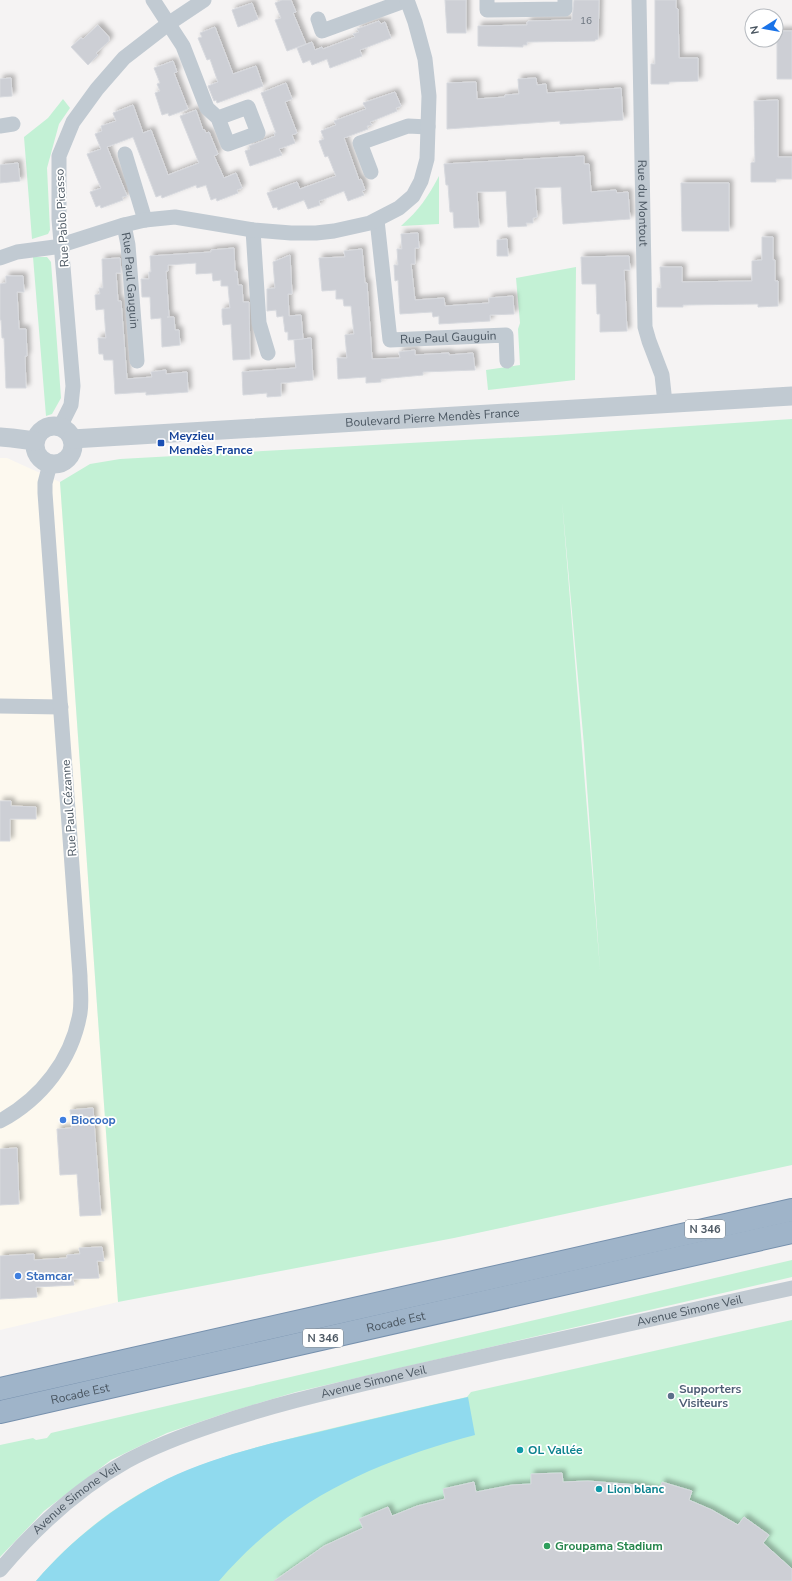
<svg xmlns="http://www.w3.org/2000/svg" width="792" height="1581" font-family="'Nunito Sans',sans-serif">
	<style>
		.commercial { fill: #fdf9ef }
		.green { fill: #c3f1d5; fill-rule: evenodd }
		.water { fill: #90daee }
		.building { fill: #cdcfd5; stroke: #d7d9de; filter: url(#shadow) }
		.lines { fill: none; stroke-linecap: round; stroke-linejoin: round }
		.trunk-casing { stroke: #7690ad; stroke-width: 24 }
		.minor { stroke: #c1cad2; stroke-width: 15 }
		.tertiary { stroke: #c1cad2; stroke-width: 19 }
		.trunk { stroke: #9fb4c9; stroke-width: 22 }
		.transit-dot { fill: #1a4fb4; stroke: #fff; stroke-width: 1.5 }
		.shop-dot { fill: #3f7fe0; stroke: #fff; stroke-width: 1.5 }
		.service-dot { fill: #5c6f8a; stroke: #fff; stroke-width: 1.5 }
		.culture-dot { fill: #0f9aa8; stroke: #fff; stroke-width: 1.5 }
		.leisure-dot { fill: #2e9e5b; stroke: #fff; stroke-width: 1.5 }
		.labels { text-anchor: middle; stroke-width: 3.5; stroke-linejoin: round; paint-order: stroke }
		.number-label { font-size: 10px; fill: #6b747e }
		.shield { fill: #fff; stroke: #808990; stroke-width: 1 }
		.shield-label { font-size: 11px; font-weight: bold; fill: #4a5661 }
		.street-label { font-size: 12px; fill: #4a5661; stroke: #fff }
		.transit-label { font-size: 12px; font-weight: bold; fill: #164399; stroke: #fff; text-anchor: start }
		.shop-label { font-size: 12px; font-weight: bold; fill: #366cbe; stroke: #fff; text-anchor: start }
		.service-label { font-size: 12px; font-weight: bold; fill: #4e5e75; stroke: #fff; text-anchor: start }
		.culture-label { font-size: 12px; font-weight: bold; fill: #0d838f; stroke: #fff; text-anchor: start }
		.leisure-label { font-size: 12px; font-weight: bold; fill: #27864d; stroke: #fff; text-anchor: start }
	</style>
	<defs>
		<filter id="shadow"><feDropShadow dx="3.5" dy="-3.5" stdDeviation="2" flood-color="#0004"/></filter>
	</defs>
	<rect width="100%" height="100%" fill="#f5f3f3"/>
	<path class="commercial" d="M0,458H7L60,482L118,1302L0,1330Z"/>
	<path class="green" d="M63,99L70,108L59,124L47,168L50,230L48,234L32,239L24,137L48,118Z
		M439,176V224L401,226C419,210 428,197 439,176Z
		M33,257H47L51,262L61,398L52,414L46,416Z
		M576,267L575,380L488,390L486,370L520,365L518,329L520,323L516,278Z
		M792,419V1165L454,1238L118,1302L60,482L90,464L120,459L556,435ZM562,501L584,745L600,969Z
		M792,1260V1277L296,1392L229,1412L167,1433L111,1460L44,1511L0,1557V1445L33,1438L36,1440L47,1438L51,1433Z
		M792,1320V1581H36C73,1538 118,1502 170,1478C220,1455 275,1442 329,1429C375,1418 421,1407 467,1397L471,1392Z"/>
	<path class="water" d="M468,1397L475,1435C374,1462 288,1500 219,1581H36C73,1538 116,1505 167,1479C214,1456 272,1443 323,1431C371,1419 419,1408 468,1397Z"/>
	<path class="building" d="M282,0H291L296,12L293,13L306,44L287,51L275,20L281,18L275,3Z
		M445,0H466V33H447Z
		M574,0H599L598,39L595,40V41L527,42V45H523V47L478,46V26L527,25V22L529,21L572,20Z
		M655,0H676V8L678,9L679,58H698V81L669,82V84H651V64H655Z
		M252,3L258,19L238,27L232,10Z
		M379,21L381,24L385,22L391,38L360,50L362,56L330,68L327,59L312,65L310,60L303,63L297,48L312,42L315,50L322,47L323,49L355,37L353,34L359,32L357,29Z
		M98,25L109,37V41L96,53L98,55L88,65L71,47L81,38L83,39Z
		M215,27L233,74L256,66L263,86L217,103L216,100L214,101L208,86L218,82L210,59L207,60L198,38L202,37L200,33Z
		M777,31H792V79H777Z
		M173,61L177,72L174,73L188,109L169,116L168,113L162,115L155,93L160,91L157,84L160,83L154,68Z
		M11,78L12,96L0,97V79Z
		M536,78L537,85L546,84L547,93L621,88L623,120L560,124V121L447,129V83L476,82L477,99L505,97V95L519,94L518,79Z
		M286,83L292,99L285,102L297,133L292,135L295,143L279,149L282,155L250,166L245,151L250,149L249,146L275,136L274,133H276L261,93Z
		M395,92L401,106L396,108L397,111L370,122L372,125L367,126L368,129L344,138L359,180L361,179L365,190L362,191L364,195L348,201L344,191L319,201L320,205L308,209L304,200L278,210L277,207L273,208L267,193L297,182L300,189L336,176L328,156L325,157L319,141L324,139L321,131L336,125L334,121L366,109L363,103Z
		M778,100V157H792V179H776V182H751V163L755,162L754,101Z
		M133,105L143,133L151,130L168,175L199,163L180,116L196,110L203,130L204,129L206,133L209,132L218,154L214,156L224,178L236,173L242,188L237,190L238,193L217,201L216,198L211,200L206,185L197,188L196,185L162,198L161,195L156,197L133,137L107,147L127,196L122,197L123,200L101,208L100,205L96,207L90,192L101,188L87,154L101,149L95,134L102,131L101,126L116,121L113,113Z
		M584,156V164H589L591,192L616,190L617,193L628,192L630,219L563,224L561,187L535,188L537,217L533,218V223H526L527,226L508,227L506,191L477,192L479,227L454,228L453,212H450L448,185H446L444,164Z
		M18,163L20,181L0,183V165Z
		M681,183H729V231H682Z
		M418,233L419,248H415V264H411L415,300L444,298L445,306L489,303V298L513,296L514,314L490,315V321L439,324V316L433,317L432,312L400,314L398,280L395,281L394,265H398L397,249H402L401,234Z
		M762,237H773V260H775V281H778V306L758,307V304L683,305V307H657V288H661L660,267H682V282L752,281V261L762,260Z
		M507,239L508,256H497V240Z
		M234,248L235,272L237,271L238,285H242L243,302H249L250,359L233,360L231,324L223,325L222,317V309L230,308L228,286H221V280L213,281L212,273L196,274V263L168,265V271H166L169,317H167H174L175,330H179L180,345L162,347L161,318L151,319L150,297H142L141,279H149V272H151L150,256L211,252V250Z
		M362,249L365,283H367L372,359L400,358L399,352L415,350V355L449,353V355L473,353L475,370L423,372V375L381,379V382L366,383V377L338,379L337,358H347L345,335L354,334L351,306H344L343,299H336V290L322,291L319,258L345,257L344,251Z
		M290,255L292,294H288L289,316L301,315L303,339L288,340V332H285L283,316L277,317L276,310L267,311V289L275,288L273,262Z
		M629,256L630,270H624L627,331L600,332V314H597L596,284H582L581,257Z
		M120,258L121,273H116L118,301H121L127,379L152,377L151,372L166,370V374L187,372L188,392L146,395V392L115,394L113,360H104L103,354H99L98,338H106L104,309L96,310L95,295L100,294L99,288H103L102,259Z
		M6,276H23L24,292H17L19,329H26L27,356H25L26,388H6L4,338H2L1,320H0V284L6,283Z
		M311,338L313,380L281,383V396L267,397V393L243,395L242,372L296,368L294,340Z
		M0,801H11V806L36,807V819H10V841H0Z
		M93,1108L101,1215L80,1216L77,1174L60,1175L57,1129L72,1128L70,1110Z
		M17,1148L19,1204L0,1205V1149Z
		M102,1247L104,1261H97L99,1278L73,1279L74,1285L36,1287L37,1297L0,1299V1256L34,1254V1260L67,1258V1255L80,1254L79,1248Z
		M562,1473L563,1482L588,1481L637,1485L659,1491L662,1482L692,1491L689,1500L712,1510L738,1525L744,1517L769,1535L763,1543L792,1569V1581H274L324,1546L363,1528L359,1519L388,1507L392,1516L417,1506L445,1499L443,1489L474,1482L476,1492L512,1485L531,1484V1474Z"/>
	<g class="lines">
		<defs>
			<g id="trunk">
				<path d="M0,1389L792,1210"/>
				<path id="s6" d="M0,1412L792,1232"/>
			</g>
		</defs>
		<use href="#trunk" class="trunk-casing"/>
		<g class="minor">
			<path d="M153,0L183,46L207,108L218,118L228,144L258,133L248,107L218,118"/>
			<path d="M487,0V10L565,9V0"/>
			<path id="s1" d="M639,0L645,327L649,341L662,375L665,403"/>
			<path d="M318,19L322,31L407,0"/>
			<path d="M0,126L13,124"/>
			<path d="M125,154L145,220"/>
			<path d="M371,172L360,143L408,126L428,127"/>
			<path id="s2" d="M377,220L390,340L506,335L507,361"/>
			<path id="s3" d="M124,225L128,245L137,361"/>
			<path d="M253,230L259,323L268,353"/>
			<path d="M0,258L17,252L55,247L124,225L145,220L175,217L253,230L291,233H316L334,231L370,223L399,208L413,196L421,181L427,159L429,96L425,59L415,22L407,0"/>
			<path d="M60,427L71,405L73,386L59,219V156L73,122L97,89L124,58L168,24L204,0"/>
			<path d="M0,706L61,707"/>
			<path d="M0,1121C41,1099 72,1060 80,1013C82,1001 80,988 80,976L45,493V483L50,464"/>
			<path id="s4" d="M0,1570C37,1526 77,1489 127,1461C155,1446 184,1435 214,1425C275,1404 338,1390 401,1375C531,1345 661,1317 792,1288"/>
		</g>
		<g class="tertiary">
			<circle cx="54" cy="445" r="19"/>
			<path d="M0,437L12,438L35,441"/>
			<path id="s5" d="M72,439L792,396"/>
		</g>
		<use href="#trunk" class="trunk"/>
	</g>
	<rect class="transit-dot" x="157" y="439" width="8" height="8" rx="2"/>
	<g class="shop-dot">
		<circle cx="63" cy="1120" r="4"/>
		<circle cx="18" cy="1276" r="4"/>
	</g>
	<circle class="service-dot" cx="671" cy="1396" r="4"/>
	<g class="culture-dot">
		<circle cx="520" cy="1450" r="4"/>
		<circle cx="599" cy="1489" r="4"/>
	</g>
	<circle class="leisure-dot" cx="547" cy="1546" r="4"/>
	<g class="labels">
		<g class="number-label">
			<text x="586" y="24">16</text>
		</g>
		<g class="shield">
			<rect x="685" y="1220" width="40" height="18" rx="3"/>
			<rect x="303" y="1329" width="40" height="18" rx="3"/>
		</g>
		<g class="shield-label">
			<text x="705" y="1233">N 346</text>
			<text x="323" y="1342">N 346</text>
		</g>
		<g class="street-label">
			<text dy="4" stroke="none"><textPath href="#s1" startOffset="203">Rue du Montout</textPath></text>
			<text transform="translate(62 218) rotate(-93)" y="4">Rue Pablo Picasso</text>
			<text dy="4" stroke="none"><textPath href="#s3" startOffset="56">Rue Paul Gauguin</textPath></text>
			<text dy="4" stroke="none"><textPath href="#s2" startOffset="179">Rue Paul Gauguin</textPath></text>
			<text dy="4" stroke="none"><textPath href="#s5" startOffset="361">Boulevard Pierre Mendès France</textPath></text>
			<text transform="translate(69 808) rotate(-94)" y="4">Rue Paul Cézanne</text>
			<text dy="4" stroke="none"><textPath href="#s4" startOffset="752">Avenue Simone Veil</textPath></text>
			<text dy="4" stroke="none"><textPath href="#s6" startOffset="406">Rocade Est</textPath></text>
			<text dy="4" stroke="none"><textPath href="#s4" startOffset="428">Avenue Simone Veil</textPath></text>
			<text dy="4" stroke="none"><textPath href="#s6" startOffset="82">Rocade Est</textPath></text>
			<text dy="4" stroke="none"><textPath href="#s4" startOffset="105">Avenue Simone Veil</textPath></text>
		</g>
		<g class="transit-label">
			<text x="169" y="440">Meyzieu<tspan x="169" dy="14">Mendès France</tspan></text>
		</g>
		<g class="shop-label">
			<text x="71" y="1124">Biocoop</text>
			<text x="26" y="1280">Stamcar</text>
		</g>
		<g class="service-label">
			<text x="679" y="1393">Supporters<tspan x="679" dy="14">Visiteurs</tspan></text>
		</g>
		<g class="culture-label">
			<text x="528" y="1454">OL Vallée</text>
			<text x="607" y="1493">Lion blanc</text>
		</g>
		<g class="leisure-label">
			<text x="555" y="1550">Groupama Stadium</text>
		</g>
	</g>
	<g transform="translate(764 28) rotate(259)"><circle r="19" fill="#ffffff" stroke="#b7bbc0"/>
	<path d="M0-3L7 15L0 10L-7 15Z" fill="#1a73e8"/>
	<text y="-6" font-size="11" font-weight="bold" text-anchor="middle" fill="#4a5661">N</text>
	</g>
</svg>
